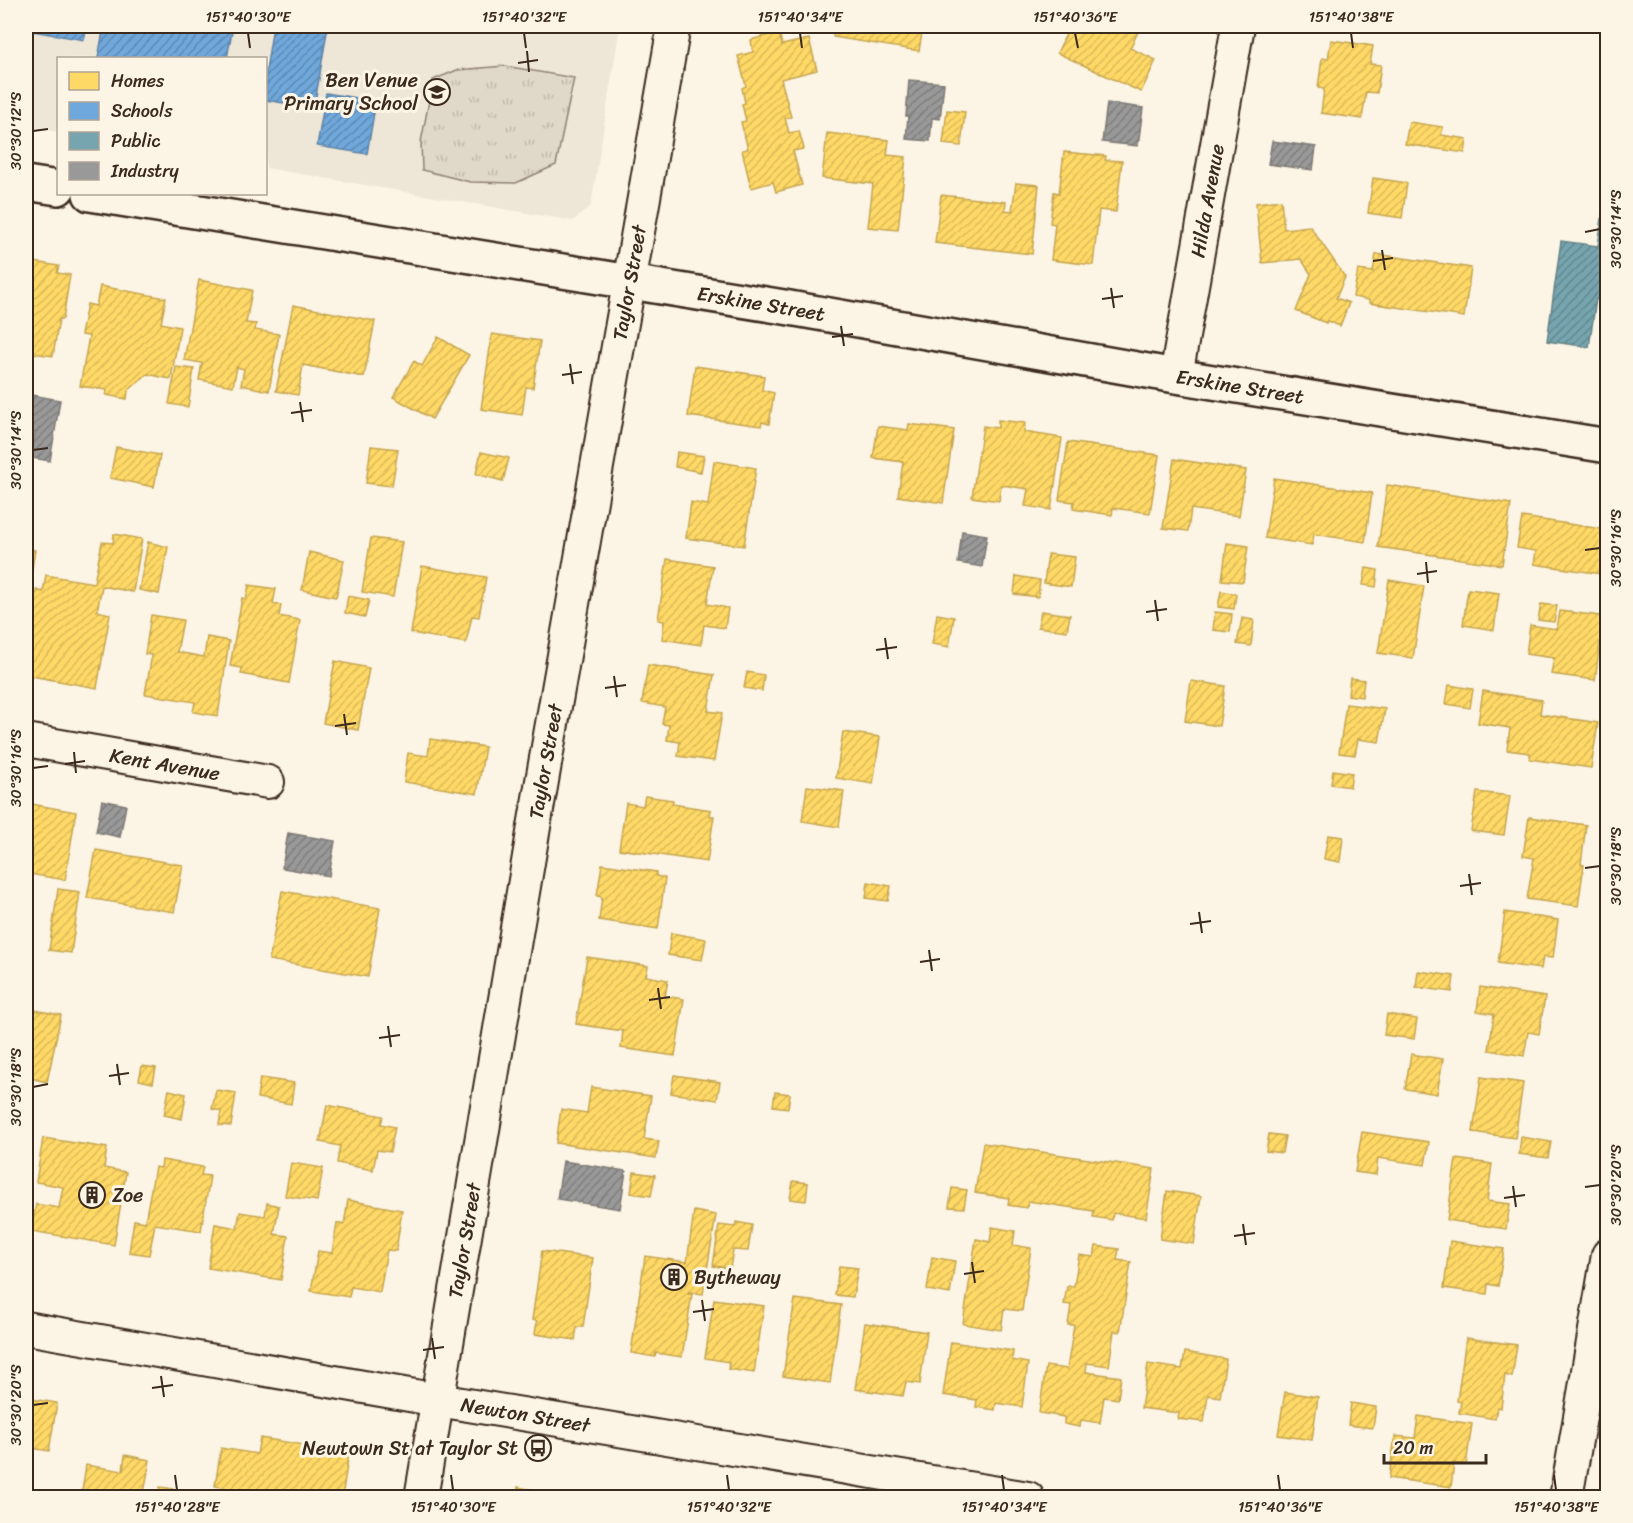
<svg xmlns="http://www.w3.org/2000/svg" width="1633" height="1523" font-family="Sriracha,sans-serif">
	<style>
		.built { fill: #eee6d6 }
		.grass { fill: url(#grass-tufts); stroke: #8e8173; stroke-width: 1.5 }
		.homes { fill: url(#homes-hatch); stroke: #c4a450; stroke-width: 1.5 }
		.schools { fill: url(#schools-hatch); stroke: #5f82a3; stroke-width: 1.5 }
		.public { fill: url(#public-hatch); stroke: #648084; stroke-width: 1.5 }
		.industry { fill: url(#industry-hatch); stroke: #7d7874; stroke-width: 1.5 }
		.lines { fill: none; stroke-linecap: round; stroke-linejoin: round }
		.minor-casing { stroke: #3b2a1e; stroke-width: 36 }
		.tertiary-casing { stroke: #3b2a1e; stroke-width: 38 }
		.minor { stroke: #fcf5e5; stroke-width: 32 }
		.tertiary { stroke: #fcf5e5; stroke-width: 33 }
		.ticks { fill: none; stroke: #3b2a1e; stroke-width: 2 }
		.labels { text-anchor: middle; stroke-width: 6; stroke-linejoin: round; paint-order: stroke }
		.poi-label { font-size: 20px; fill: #3b2a1e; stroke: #fcf5e5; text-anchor: end }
		.street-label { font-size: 20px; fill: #3b2a1e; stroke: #fcf5e5 }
		.neatline { fill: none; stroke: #3b2a1e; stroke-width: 2 }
		.ticks-label { font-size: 15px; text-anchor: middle; fill: #3b2a1e }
	</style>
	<defs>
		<pattern id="grass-tufts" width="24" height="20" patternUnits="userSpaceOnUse" patternTransform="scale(1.5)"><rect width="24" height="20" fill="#e0d8c8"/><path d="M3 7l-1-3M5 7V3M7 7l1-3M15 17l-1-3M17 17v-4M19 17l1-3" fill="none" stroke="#c1baab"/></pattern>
		<pattern id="homes-hatch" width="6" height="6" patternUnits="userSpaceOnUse" patternTransform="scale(1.5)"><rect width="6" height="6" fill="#ffd966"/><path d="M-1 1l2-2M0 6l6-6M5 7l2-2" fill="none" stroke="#dbba58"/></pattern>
		<pattern id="schools-hatch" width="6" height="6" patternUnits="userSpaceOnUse" patternTransform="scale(1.5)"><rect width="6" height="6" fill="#6fa8dc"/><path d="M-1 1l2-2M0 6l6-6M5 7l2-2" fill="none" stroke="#5c89b2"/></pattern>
		<pattern id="public-hatch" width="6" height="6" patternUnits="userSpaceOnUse" patternTransform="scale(1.5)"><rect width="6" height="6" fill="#76a5af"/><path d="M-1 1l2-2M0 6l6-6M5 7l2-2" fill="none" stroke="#62878e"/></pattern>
		<pattern id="industry-hatch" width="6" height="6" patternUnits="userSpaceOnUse" patternTransform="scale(1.5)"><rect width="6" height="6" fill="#999"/><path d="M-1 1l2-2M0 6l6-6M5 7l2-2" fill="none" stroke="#7e7d7c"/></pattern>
	</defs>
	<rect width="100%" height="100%" fill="#fcf5e5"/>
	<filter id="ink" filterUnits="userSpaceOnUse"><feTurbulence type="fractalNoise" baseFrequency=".0167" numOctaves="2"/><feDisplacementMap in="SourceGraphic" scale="12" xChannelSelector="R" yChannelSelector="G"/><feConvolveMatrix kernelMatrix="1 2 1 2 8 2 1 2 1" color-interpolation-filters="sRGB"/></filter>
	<g filter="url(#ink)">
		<path class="built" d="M26,26H620L591,206L573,221L266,168V58H58V132L26,126Z"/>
		<path class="grass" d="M505,66L574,78L556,165L516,183L470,182L422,170L421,142L433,80L457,70Z"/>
		<path class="homes" d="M835,26H923L919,51L833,37Z
			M1070,26H1141L1130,48L1156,60L1141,92L1057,53Z
			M779,32L782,45L809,39L817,70L781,79L791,117L785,118L789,133L799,131L804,149L793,151L802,185L776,192L773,182L751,188L742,150L748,149L741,122L746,121L742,104L745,103L742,88L746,86L738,56L753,52L751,40Z
			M1331,40L1373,46L1370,64L1381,65L1377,93L1366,92L1362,119L1321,113L1324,89L1318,88L1322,58L1328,59Z
			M947,110L965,112L961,146L943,144Z
			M1409,122L1443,127L1441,135L1467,139L1465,153L1405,144Z
			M827,133L889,140L887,155L906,157L898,230L868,227L873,184L822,178Z
			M1064,152L1106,156L1105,160L1122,161L1116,212L1099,210L1093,265L1051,260L1055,224L1050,223L1054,192L1059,193Z
			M1373,178L1407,183L1402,218L1368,213Z
			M1016,183L1039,185L1032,254L935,243L941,195L1006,202L1005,210L1012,211Z
			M1281,200L1284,229L1310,226L1345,277L1336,298L1349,303L1340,326L1327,321L1326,323L1296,311L1311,274L1301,259L1262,263L1256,203Z
			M26,252H30L28,261L59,266L57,273L70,275L63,319H59L53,356L26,352Z
			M1376,254L1471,268L1464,317L1369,303V300L1353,297L1358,270L1373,272Z
			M199,280L252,290L246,323L256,324L255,330L279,334L269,391L241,385L244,369L237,367L233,386L199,380L202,363L184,360Z
			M100,286L166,298L161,323L180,327L171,379L147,374L128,391L127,399L106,395L107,390L80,386L89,336L81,335L87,304L96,306Z
			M293,305L375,321L364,377L303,365L298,395L276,391Z
			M492,334L540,341L533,388L526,387L522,415L481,409Z
			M438,337L469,355L432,419L393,397L414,361L422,366Z
			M695,366L764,376L762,390L774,393L769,424L762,422L761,426L688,416Z
			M176,367L194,369L188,407L169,404Z
			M998,420L1025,423L1024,432L1062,438L1051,510L1025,506L1028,489L1001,485L999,501L972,497L983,426L998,428Z
			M909,424L954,430L943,503L898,496L903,462L873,458L878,426L908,430Z
			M1068,442L1159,455L1150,513L1113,508L1112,515L1073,509L1074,502L1059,500Z
			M371,446L398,449L392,486L366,483Z
			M116,447L160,455L154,487L110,478Z
			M481,452L509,458L503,481L476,474Z
			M677,452L704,456L701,472L675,467Z
			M1174,459L1246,470L1239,516L1191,509L1188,531L1163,528Z
			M714,461L756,468L744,546L686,538L691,502L708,505Z
			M1274,478L1372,493L1365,542L1314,534L1312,545L1265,538Z
			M1387,485L1511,504L1502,565L1378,547Z
			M1522,517L1608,530V575L1534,564L1536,551L1517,548Z
			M114,534L142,539L133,592L102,586L97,611L110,614L97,688L26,675V651L36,590L43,592L46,575L94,583L102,542L113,543Z
			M371,538L402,542L393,597L362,592Z
			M148,542L168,547L159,594L139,590Z
			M1227,543L1248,546L1243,582L1222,580Z
			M26,548L35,550L26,606Z
			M309,552L344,560L336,597L302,590Z
			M1048,554L1075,557L1071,587L1044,583Z
			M667,559L713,566L707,604L728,608L725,628L704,625L701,645L662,639L664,621L658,620Z
			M422,566L486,577L479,617L472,616L466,643L411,633Z
			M1366,568L1378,570L1376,587L1363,585Z
			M1016,576L1040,580L1038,597L1014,594Z
			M1389,580L1424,586L1413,658L1378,653Z
			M249,585L276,589L273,604L281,605L279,616L300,620L289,683L241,674L242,668L230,666L242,598L246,599Z
			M1468,589L1499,593L1494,630L1463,625Z
			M1221,591L1236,594L1234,609L1218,607Z
			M348,596L369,600L365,617L345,613Z
			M1541,604L1557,606L1554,622L1538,620Z
			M1041,611L1070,615L1067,631L1038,627Z
			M1560,611L1608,617L1606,644L1600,643L1595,680L1551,674L1554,658L1526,654L1530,625L1557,629Z
			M1215,612L1232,614L1230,632L1213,630Z
			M937,614L954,617L949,647L932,644Z
			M151,615L183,620L177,652L204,657L207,637L229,641L218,716L193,712L195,702L145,694L152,655L145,654Z
			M1242,618L1254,620L1251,646L1237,644Z
			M335,661L369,668L358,730L323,723Z
			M648,665L714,675L708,711L722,713L714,761L678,756L680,742L667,740L669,725L662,724L665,707L642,703Z
			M747,672L764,675L762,691L744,688Z
			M1350,678L1364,680L1362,697L1348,695Z
			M1191,681L1225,686L1219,726L1185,721Z
			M1449,685L1473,689L1470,708L1446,704Z
			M1483,691L1542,700L1540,714L1598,723L1591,768L1530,759V753L1507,750L1510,728L1478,723Z
			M1346,704L1385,709L1379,742L1358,739L1355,755L1339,753Z
			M843,732L880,737L873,784L836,778Z
			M430,739L485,747L477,794L404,782L408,753L428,756Z
			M1333,770L1352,773L1350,787L1331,784Z
			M807,786L844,791L839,827L802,821Z
			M1477,792L1510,796L1504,835L1471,831Z
			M645,796L673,800L672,804L711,810L710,816H714L707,862L619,849L626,803L643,806Z
			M26,803L76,812L65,880L29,874L33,850L26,849Z
			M1529,817L1586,825L1581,864L1584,865L1578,906L1527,899L1534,858L1523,856Z
			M1328,835L1343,837L1340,862L1324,859Z
			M96,850L183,865L174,912L87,898Z
			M602,864L656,872V876L665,878L658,929L599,920L602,897L597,896Z
			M868,882L891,886L888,901L866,898Z
			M58,889L80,892L71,953L49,950Z
			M282,891L380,908L368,977L269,960Z
			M1505,912L1558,920L1553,958L1543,957L1541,969L1498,963Z
			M671,933L706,939L702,960L668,955Z
			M587,957L648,966L646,976L668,980L665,996L684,999L675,1056L621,1048L623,1031L576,1024Z
			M1418,971L1454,976L1452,992L1416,987Z
			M1480,987L1545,997L1539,1034L1528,1032L1524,1056L1489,1050L1494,1014L1477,1011Z
			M35,1010L61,1015L47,1082L26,1077V1057Z
			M1387,1014L1417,1019L1414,1039L1384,1035Z
			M1411,1054L1443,1059L1437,1094L1405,1089Z
			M142,1066L156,1068L153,1083L139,1080Z
			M674,1075L720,1082L717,1100L671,1093Z
			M1481,1077L1523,1083L1515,1138L1473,1132Z
			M260,1078L294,1083L291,1104L257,1098Z
			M591,1087L651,1096L644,1139L659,1141L656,1158L556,1143L561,1109L587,1113Z
			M169,1090L186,1094L182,1119L164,1115Z
			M216,1090L236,1093L231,1126L219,1125L221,1111L212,1109Z
			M775,1092L790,1094L788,1108L773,1106Z
			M327,1105L383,1116L381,1124L395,1127L390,1152L377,1150L373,1170L337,1163L340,1146L320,1142Z
			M1362,1132L1429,1142L1425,1165L1378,1158L1376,1175L1355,1172Z
			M1269,1134L1285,1136L1282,1153L1266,1151Z
			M1521,1137L1551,1142L1548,1158L1519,1154Z
			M43,1138L107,1148L104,1168L126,1172L114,1245L31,1231L36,1204L59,1208L63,1187L36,1182Z
			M983,1143L1154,1169L1146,1218L1113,1213L1112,1220L1093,1217L1094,1211L1028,1201L1027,1208L1008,1205L1009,1198L975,1193Z
			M1456,1159L1492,1164L1487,1201L1510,1204L1506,1229L1447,1220Z
			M162,1160L203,1167L201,1175L210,1176L201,1231L155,1224L149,1255L129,1252L134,1220L145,1222L155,1167L161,1168Z
			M291,1163L323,1168L317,1201L285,1196Z
			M634,1172L655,1175L651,1196L631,1193Z
			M793,1181L808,1183L806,1201L790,1199Z
			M952,1188L967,1190L964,1208L949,1207Z
			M1167,1191L1201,1196L1194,1244L1160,1239Z
			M348,1200L402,1210L396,1251L387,1250L380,1292L351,1287L349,1297L311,1291L318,1251L332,1253L337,1223L344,1225Z
			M267,1203L279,1206L274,1234L288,1236L281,1280L208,1268L215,1224L237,1228L240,1212L265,1216Z
			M694,1211L716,1215L703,1294L689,1292L688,1294H692L682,1357L656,1353L655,1357L631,1353L645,1256L687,1262Z
			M736,1222L752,1225L748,1251L733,1250L730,1268L713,1266L719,1225L735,1227Z
			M992,1227L1015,1231L1013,1245L1031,1248L1022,1311L1004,1309L1001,1330L963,1324L976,1239L990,1242Z
			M1450,1241L1504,1249L1498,1286L1488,1284L1487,1294L1444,1288Z
			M1096,1246L1119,1249L1117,1260L1131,1262L1120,1332L1114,1331L1109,1366L1087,1363L1086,1372L1121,1377L1118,1399L1104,1397L1100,1423L1081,1420L1080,1427L1064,1424V1417L1039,1413L1046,1366L1067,1369L1074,1325H1068L1071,1305L1064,1304L1067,1286H1074L1079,1255L1094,1257Z
			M542,1251L593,1258L583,1327H577L575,1340L535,1334L537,1321L532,1320Z
			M932,1257L955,1261L950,1294L927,1290Z
			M839,1266L858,1268L853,1297L835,1295Z
			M714,1299L764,1306L754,1373L728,1369L729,1362L705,1358Z
			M795,1299L841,1305L830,1383L783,1376Z
			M865,1323L927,1332L920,1384L906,1382L903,1396L855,1389Z
			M1466,1338L1517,1345L1512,1377L1505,1375L1501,1408L1497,1407L1495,1419L1459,1413L1461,1402L1457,1401Z
			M951,1342L1013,1351L1012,1360L1028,1363L1022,1407L996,1403L995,1410L976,1407L977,1400L943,1395Z
			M1185,1352L1226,1359L1220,1397L1208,1395L1204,1422L1178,1419L1179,1413L1141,1408L1148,1364L1182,1369Z
			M1285,1392L1318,1397L1312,1440L1278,1435Z
			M26,1398L57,1403L49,1451L26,1447Z
			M1351,1403L1376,1407L1373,1428L1348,1425Z
			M1418,1416L1472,1424L1466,1465L1454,1463L1451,1487L1389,1478L1395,1436L1415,1438Z
			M260,1438L349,1452L342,1498H283L215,1486L221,1448L257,1454Z
			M125,1455L150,1460L143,1498H81L86,1465L123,1471Z
			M160,1487L173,1489L172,1498H158Z
			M518,1487L573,1498H516Z"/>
		<path class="schools" d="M27,26H87L84,40L26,30Z
			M104,26H233L227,58H98Z
			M273,26H328L314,108L266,100V70Z
			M326,93L376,101L367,154L317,146Z"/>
		<path class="public" d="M1604,204H1608V300L1596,299L1589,347L1547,341L1561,241L1598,246Z"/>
		<path class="industry" d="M909,80L944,83L940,119L932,118L930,141L906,139L908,116H906Z
			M1107,103L1143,108L1138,146L1102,142Z
			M1272,141L1316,147L1313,170L1268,164Z
			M26,394L60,400L50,461L31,458L35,433L26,431Z
			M962,531L987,535L982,567L958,563Z
			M102,800L126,805L120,837L96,832Z
			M288,833L335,841L329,876L282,868Z
			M563,1161L626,1171L620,1209L557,1199Z"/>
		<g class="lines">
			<defs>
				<g id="minor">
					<path id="s1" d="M1176,376L1238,26"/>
					<path id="s2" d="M26,740L268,782"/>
					<path id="s3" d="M26,1328L438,1400L1028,1498"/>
					<path id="s4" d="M421,1498L535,821L674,26"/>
					<path d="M1566,1498L1608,1255"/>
				</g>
				<g id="tertiary">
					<path d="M26,183L58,188"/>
					<path id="s5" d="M90,194L784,307L1176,376L1608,446"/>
				</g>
			</defs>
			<use href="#minor" class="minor-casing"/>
			<use href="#tertiary" class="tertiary-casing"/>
			<use href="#minor" class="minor"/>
			<use href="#tertiary" class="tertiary"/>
		</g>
	</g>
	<path class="ticks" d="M248,33L250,48M524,33L526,48M800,33L802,48M1075,33L1078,48M1351,33L1353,48M527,51L529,72M518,63L538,60M33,131L48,129M1585,232L1600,229M1382,250L1385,270M1373,261L1393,258M1111,288L1114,308M1102,299L1123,296M841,326L844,346M832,337L853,334M570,364L573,384M562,375L582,372M300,402L303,422M291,413L312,410M33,450L48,448M1585,550L1600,548M1426,562L1428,583M1417,574L1437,571M1155,600L1158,621M1146,612L1167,609M885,638L888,659M876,650L897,647M614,676L617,697M605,688L626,685M344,714L347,735M335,726L356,723M74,752L76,773M65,764L85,761M33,768L48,766M1585,868L1600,866M1469,874L1472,895M1460,886L1481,883M1199,912L1202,933M1190,924L1211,921M929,950L932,971M920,962L940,959M658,988L661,1009M649,1000L670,997M388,1026L391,1047M379,1038L400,1035M117,1064L120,1085M109,1076L129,1073M33,1087L48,1084M1513,1186L1516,1207M1585,1187L1600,1185M1504,1198L1525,1195M1243,1224L1246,1245M1234,1236L1255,1233M972,1262L975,1283M964,1274L984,1271M702,1300L705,1321M693,1312L714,1309M432,1338L435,1359M423,1350L444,1347M161,1376L164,1397M152,1388L173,1385M33,1405L48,1403M175,1475L177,1490M451,1475L453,1490M727,1475L729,1490M1002,1475L1004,1490M1278,1475L1280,1490M1554,1475L1556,1490"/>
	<defs>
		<symbol id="school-ring" viewBox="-11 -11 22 22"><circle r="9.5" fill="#fcf5e5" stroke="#3b2a1e" stroke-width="1.5"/><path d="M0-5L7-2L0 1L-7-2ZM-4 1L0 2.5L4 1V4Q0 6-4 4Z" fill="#3b2a1e"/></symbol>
		<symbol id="building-ring" viewBox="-11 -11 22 22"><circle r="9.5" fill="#fcf5e5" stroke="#3b2a1e" stroke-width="1.5"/><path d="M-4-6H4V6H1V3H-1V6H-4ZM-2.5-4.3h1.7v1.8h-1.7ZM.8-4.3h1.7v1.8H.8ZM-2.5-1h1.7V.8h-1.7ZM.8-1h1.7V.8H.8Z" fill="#3b2a1e"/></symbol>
		<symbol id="bus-ring" viewBox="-11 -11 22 22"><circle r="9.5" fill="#fcf5e5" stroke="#3b2a1e" stroke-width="1.5"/><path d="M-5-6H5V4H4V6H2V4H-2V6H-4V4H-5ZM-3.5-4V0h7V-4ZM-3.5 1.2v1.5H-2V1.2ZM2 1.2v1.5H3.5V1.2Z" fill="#3b2a1e"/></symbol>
	</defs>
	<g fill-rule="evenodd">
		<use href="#school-ring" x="422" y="77" width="30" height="30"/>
		<use href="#building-ring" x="77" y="1180" width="30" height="30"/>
		<use href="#building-ring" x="659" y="1262" width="30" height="30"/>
		<use href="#bus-ring" x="523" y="1433" width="30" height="30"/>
	</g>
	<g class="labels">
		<g class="poi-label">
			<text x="418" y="87">Ben Venue<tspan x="418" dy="23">Primary School</tspan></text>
			<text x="112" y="1202" text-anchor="start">Zoe</text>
			<text x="694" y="1284" text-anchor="start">Bytheway</text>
			<text x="518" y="1455">Newtown St at Taylor St</text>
		</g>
		<g class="street-label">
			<text dy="7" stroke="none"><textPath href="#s1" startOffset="178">Hilda Avenue</textPath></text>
			<text dy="7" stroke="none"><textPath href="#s4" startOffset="1233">Taylor Street</textPath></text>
			<text dy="7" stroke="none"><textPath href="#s5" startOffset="680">Erskine Street</textPath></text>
			<text dy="7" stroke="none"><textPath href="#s5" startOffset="1166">Erskine Street</textPath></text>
			<text dy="7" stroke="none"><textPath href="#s4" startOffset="747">Taylor Street</textPath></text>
			<text dy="7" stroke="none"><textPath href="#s2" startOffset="141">Kent Avenue</textPath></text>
			<text dy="7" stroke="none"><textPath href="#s4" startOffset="261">Taylor Street</textPath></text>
			<text dy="7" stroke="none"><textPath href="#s3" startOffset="507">Newton Street</textPath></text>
		</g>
	</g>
	<rect width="1633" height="1523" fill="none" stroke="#fcf5e5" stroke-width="66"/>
	<rect x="57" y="57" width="210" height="138" fill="#fcf5e5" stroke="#afa495" stroke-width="1.5"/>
	<rect x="69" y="72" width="30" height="18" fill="#ffd966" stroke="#afa495" stroke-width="1.5"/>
	<text x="111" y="87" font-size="18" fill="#3b2a1e">Homes</text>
	<rect x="69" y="102" width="30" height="18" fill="#6fa8dc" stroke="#afa495" stroke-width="1.5"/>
	<text x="111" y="117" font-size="18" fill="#3b2a1e">Schools</text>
	<rect x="69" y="132" width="30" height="18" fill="#76a5af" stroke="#afa495" stroke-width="1.5"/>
	<text x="111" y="147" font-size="18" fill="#3b2a1e">Public</text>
	<rect x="69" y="162" width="30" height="18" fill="#999999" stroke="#afa495" stroke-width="1.5"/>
	<text x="111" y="177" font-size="18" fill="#3b2a1e">Industry</text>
	<path d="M1384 1454v9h102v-9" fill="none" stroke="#3b2a1e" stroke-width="3"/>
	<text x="1393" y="1454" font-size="18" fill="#3b2a1e" stroke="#fcf5e5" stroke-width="4.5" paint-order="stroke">20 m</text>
	<rect x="33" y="33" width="1567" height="1457" class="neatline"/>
	<g class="ticks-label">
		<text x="248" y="22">151°40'30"E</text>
		<text x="524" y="22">151°40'32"E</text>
		<text x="800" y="22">151°40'34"E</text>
		<text x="1075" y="22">151°40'36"E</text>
		<text x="1351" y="22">151°40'38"E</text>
		<text transform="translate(16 131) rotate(-90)" y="5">30°30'12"S</text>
		<text transform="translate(1616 229) rotate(-90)" y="5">30°30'14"S</text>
		<text transform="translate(16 450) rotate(-90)" y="5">30°30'14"S</text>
		<text transform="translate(1616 548) rotate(-90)" y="5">30°30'16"S</text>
		<text transform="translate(16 768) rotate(-90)" y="5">30°30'16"S</text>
		<text transform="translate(1616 866) rotate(-90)" y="5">30°30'18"S</text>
		<text transform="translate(16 1087) rotate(-90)" y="5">30°30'18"S</text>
		<text transform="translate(1616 1185) rotate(-90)" y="5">30°30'20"S</text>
		<text transform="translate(16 1405) rotate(-90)" y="5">30°30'20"S</text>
		<text x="177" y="1512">151°40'28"E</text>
		<text x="453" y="1512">151°40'30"E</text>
		<text x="729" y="1512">151°40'32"E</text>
		<text x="1004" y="1512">151°40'34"E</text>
		<text x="1280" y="1512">151°40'36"E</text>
		<text x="1556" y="1512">151°40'38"E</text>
	</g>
</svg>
